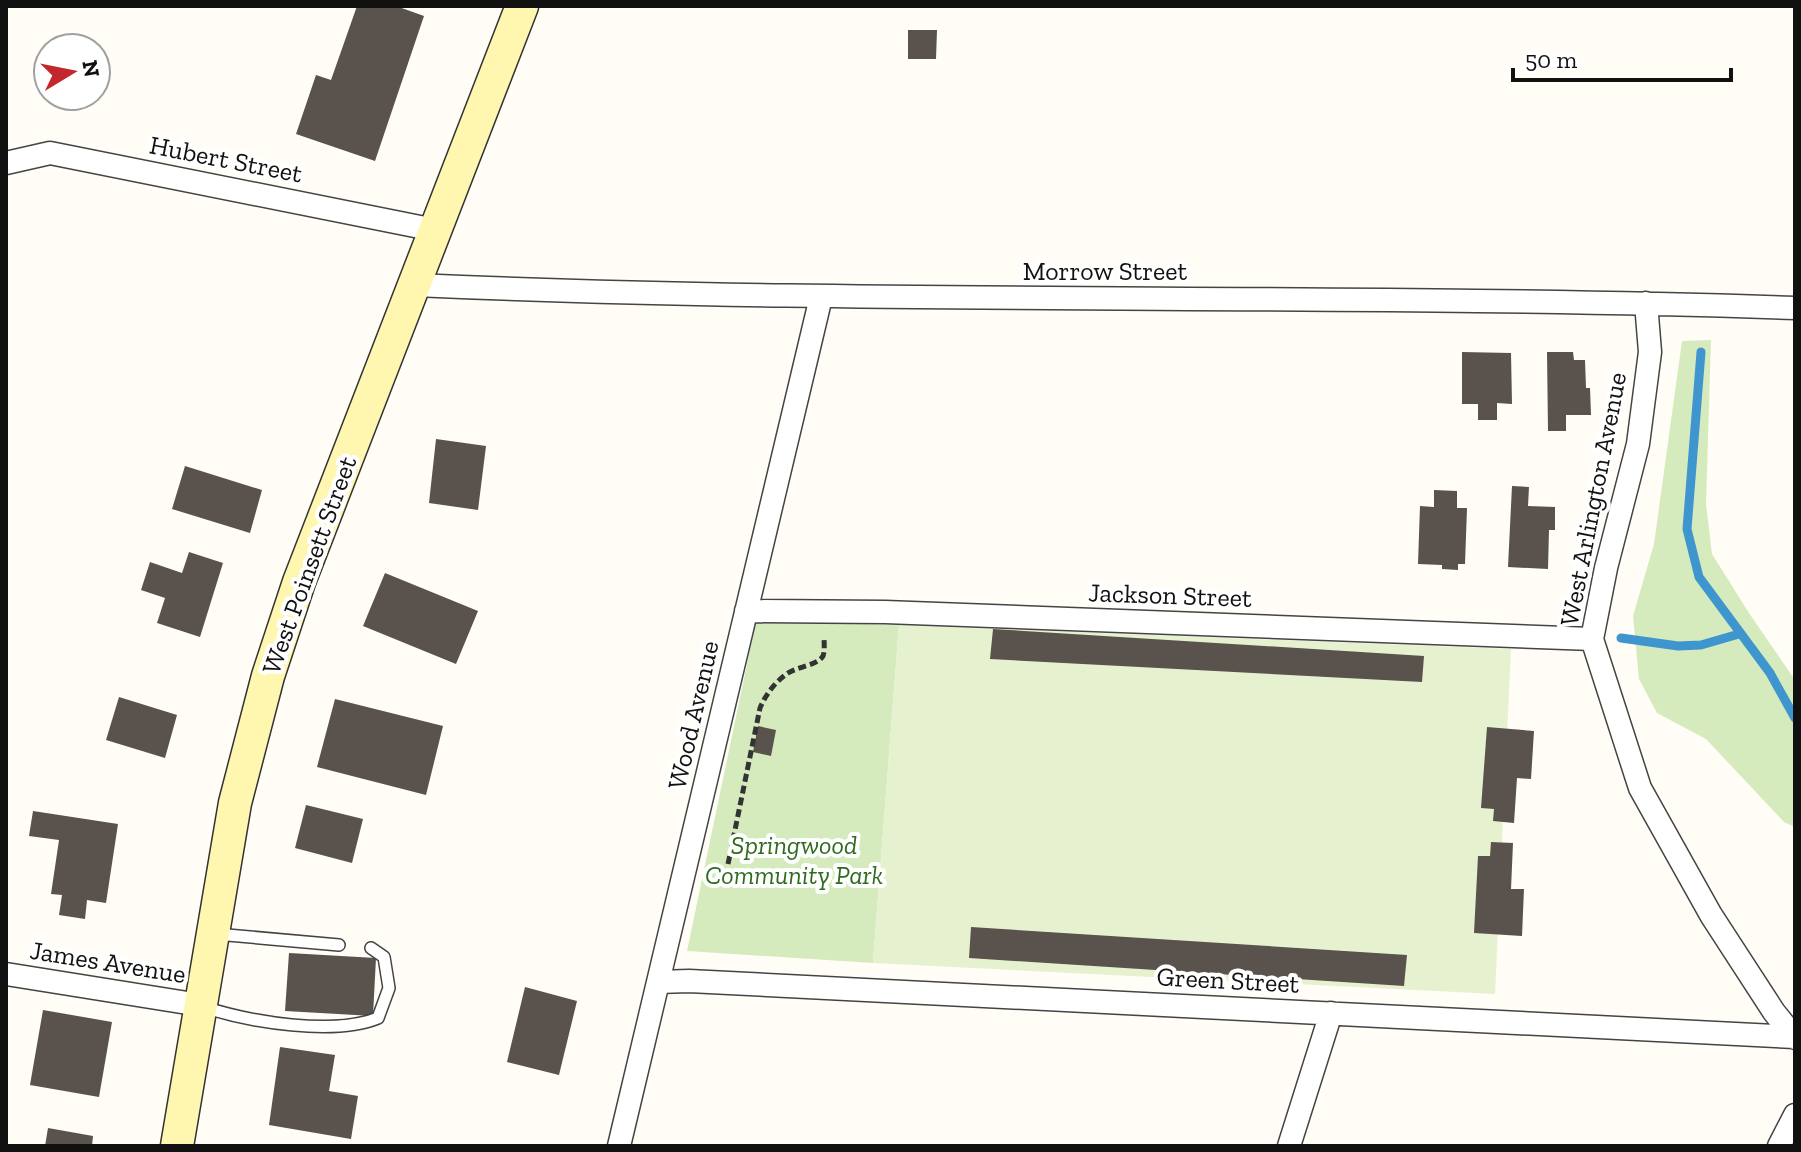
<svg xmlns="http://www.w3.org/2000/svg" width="1801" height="1152" font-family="'Zilla Slab',serif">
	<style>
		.green { fill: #d5ebbd }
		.pitch { fill: #e6f2cf }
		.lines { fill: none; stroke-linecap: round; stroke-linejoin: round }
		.stream { stroke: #3f96cf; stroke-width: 9 }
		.building { fill: #5a524d }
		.lane-casing { stroke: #444; stroke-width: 14 }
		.street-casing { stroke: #444; stroke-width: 25 }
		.secondary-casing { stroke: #333; stroke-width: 35 }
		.path { stroke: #333; stroke-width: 5; stroke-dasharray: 8 4; stroke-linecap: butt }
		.lane { stroke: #fff; stroke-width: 11 }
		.street { stroke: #fff; stroke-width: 22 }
		.secondary { stroke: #fff6b0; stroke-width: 32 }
		.labels { text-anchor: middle; stroke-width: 8; stroke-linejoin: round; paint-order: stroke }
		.street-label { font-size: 26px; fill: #111; stroke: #fff }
		.park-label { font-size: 26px; font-style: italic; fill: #2f6b1f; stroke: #fff }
	</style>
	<rect width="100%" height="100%" fill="#fffdf5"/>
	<path class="green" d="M1711,340L1706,504L1712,554L1749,613L1795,680V827L1784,822L1706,739L1657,713L1639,679L1633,616L1654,544L1682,341Z
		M756,621L899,625L873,963L687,951Z"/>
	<path class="pitch" d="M899,625L1511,649L1495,994L873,963Z"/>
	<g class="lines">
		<path class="stream" d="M1701,352L1687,529L1699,577L1770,673L1795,718
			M1621,638L1678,646L1701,645L1739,634"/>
	</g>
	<path class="building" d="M357,6H396L424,16L375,161L296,134L316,75L331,80Z
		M908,30H937L936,59H908Z
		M1462,352L1511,353L1512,404L1497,403V420H1478V404H1462Z
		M1547,352H1573L1574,360H1585L1586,388H1590L1591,415H1566V431H1548Z
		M436,439L486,446L478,510L429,503Z
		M185,466L262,490L250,533L172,509Z
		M1512,486L1529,487L1528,506L1555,507V530H1549L1548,569L1508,567Z
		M1434,490L1457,491V508H1467L1465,564H1458V570L1442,569V565L1418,564L1420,506L1434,507Z
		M189,552L223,563L200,637L157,623L165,598L141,590L150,562L182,573Z
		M385,573L478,611L456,664L363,626Z
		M993,629L1424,656L1422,682L990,659Z
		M119,697L177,715L165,758L106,740Z
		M335,699L443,726L426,795L317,767Z
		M758,726L776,730L771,756L753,752Z
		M1487,727L1534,731L1531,779L1517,778L1514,823L1493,821L1494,809L1481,808Z
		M306,805L363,819L352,863L295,848Z
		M33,811L118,824L106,903L87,900L85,919L59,915L62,895L51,894L59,840L29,836Z
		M1491,842L1513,843L1511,889H1524L1522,936L1474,933L1478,856H1490Z
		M971,927L1407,955L1404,986L969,958Z
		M289,953L376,958L373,1016L285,1011Z
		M525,987L577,1001L559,1075L507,1062Z
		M43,1010L112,1022L99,1097L30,1085Z
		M280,1047L335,1055L329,1091L358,1096L351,1139L269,1125Z
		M48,1128L93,1136L92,1146H45Z"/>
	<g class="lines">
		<defs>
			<path id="lane" d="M216,934L339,945
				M204,1007C249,1022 334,1036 378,1018L389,988L384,957L371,948"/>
			<path id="street" d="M6,163L50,153L435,230
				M415,285C875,306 1335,292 1795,308
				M1646,303L1650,352L1638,444L1606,568L1592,639L1640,788L1711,915L1774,1012L1795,1038
				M746,611L885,612L1592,639
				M6,974L200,1005
				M658,982L689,981L1795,1037
				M619,1146L821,297
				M1289,1146L1331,1013
				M1779,1146L1795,1115"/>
			<path id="secondary" d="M177,1146L235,803L268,676L299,582L522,6"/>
		</defs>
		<use href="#lane" class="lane-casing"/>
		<use href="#street" class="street-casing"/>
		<use href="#secondary" class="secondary-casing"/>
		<path class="path" d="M731,850L744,852
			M728,864L760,708C766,694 775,682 788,673C797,667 818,665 823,656C825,651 824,642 824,637"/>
		<use href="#lane" class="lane"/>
		<use href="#street" class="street"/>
		<use href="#secondary" class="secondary"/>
	</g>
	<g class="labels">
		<g class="street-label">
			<text transform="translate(226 159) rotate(11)" y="9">Hubert Street</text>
			<text x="1105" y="280">Morrow Street</text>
			<text transform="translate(1593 499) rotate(-79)" y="9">West Arlington Avenue</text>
			<text transform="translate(309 565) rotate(-70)" y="9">West Poinsett Street</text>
			<text transform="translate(1170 595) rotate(2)" y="9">Jackson Street</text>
			<text transform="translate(693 715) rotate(-77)" y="9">Wood Avenue</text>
			<text transform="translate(108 962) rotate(9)" y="9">James Avenue</text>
			<text transform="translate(1228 980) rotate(3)" y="9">Green Street</text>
		</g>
		<g class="park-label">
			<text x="794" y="854">Springwood<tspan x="794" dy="30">Community Park</tspan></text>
		</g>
	</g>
	<rect width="1801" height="1152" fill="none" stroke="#111111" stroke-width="16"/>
	<g transform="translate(72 72) rotate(80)"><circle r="38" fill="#ffffff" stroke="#a0a0a0" stroke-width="2"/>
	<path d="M0-6L14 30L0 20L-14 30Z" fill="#c4262e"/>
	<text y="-12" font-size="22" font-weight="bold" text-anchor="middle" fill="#111111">N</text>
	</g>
	<path d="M1513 68v12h218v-12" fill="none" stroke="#111111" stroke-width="4"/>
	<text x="1525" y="68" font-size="24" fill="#111111" stroke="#ffffff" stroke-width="6" paint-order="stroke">50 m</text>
</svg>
